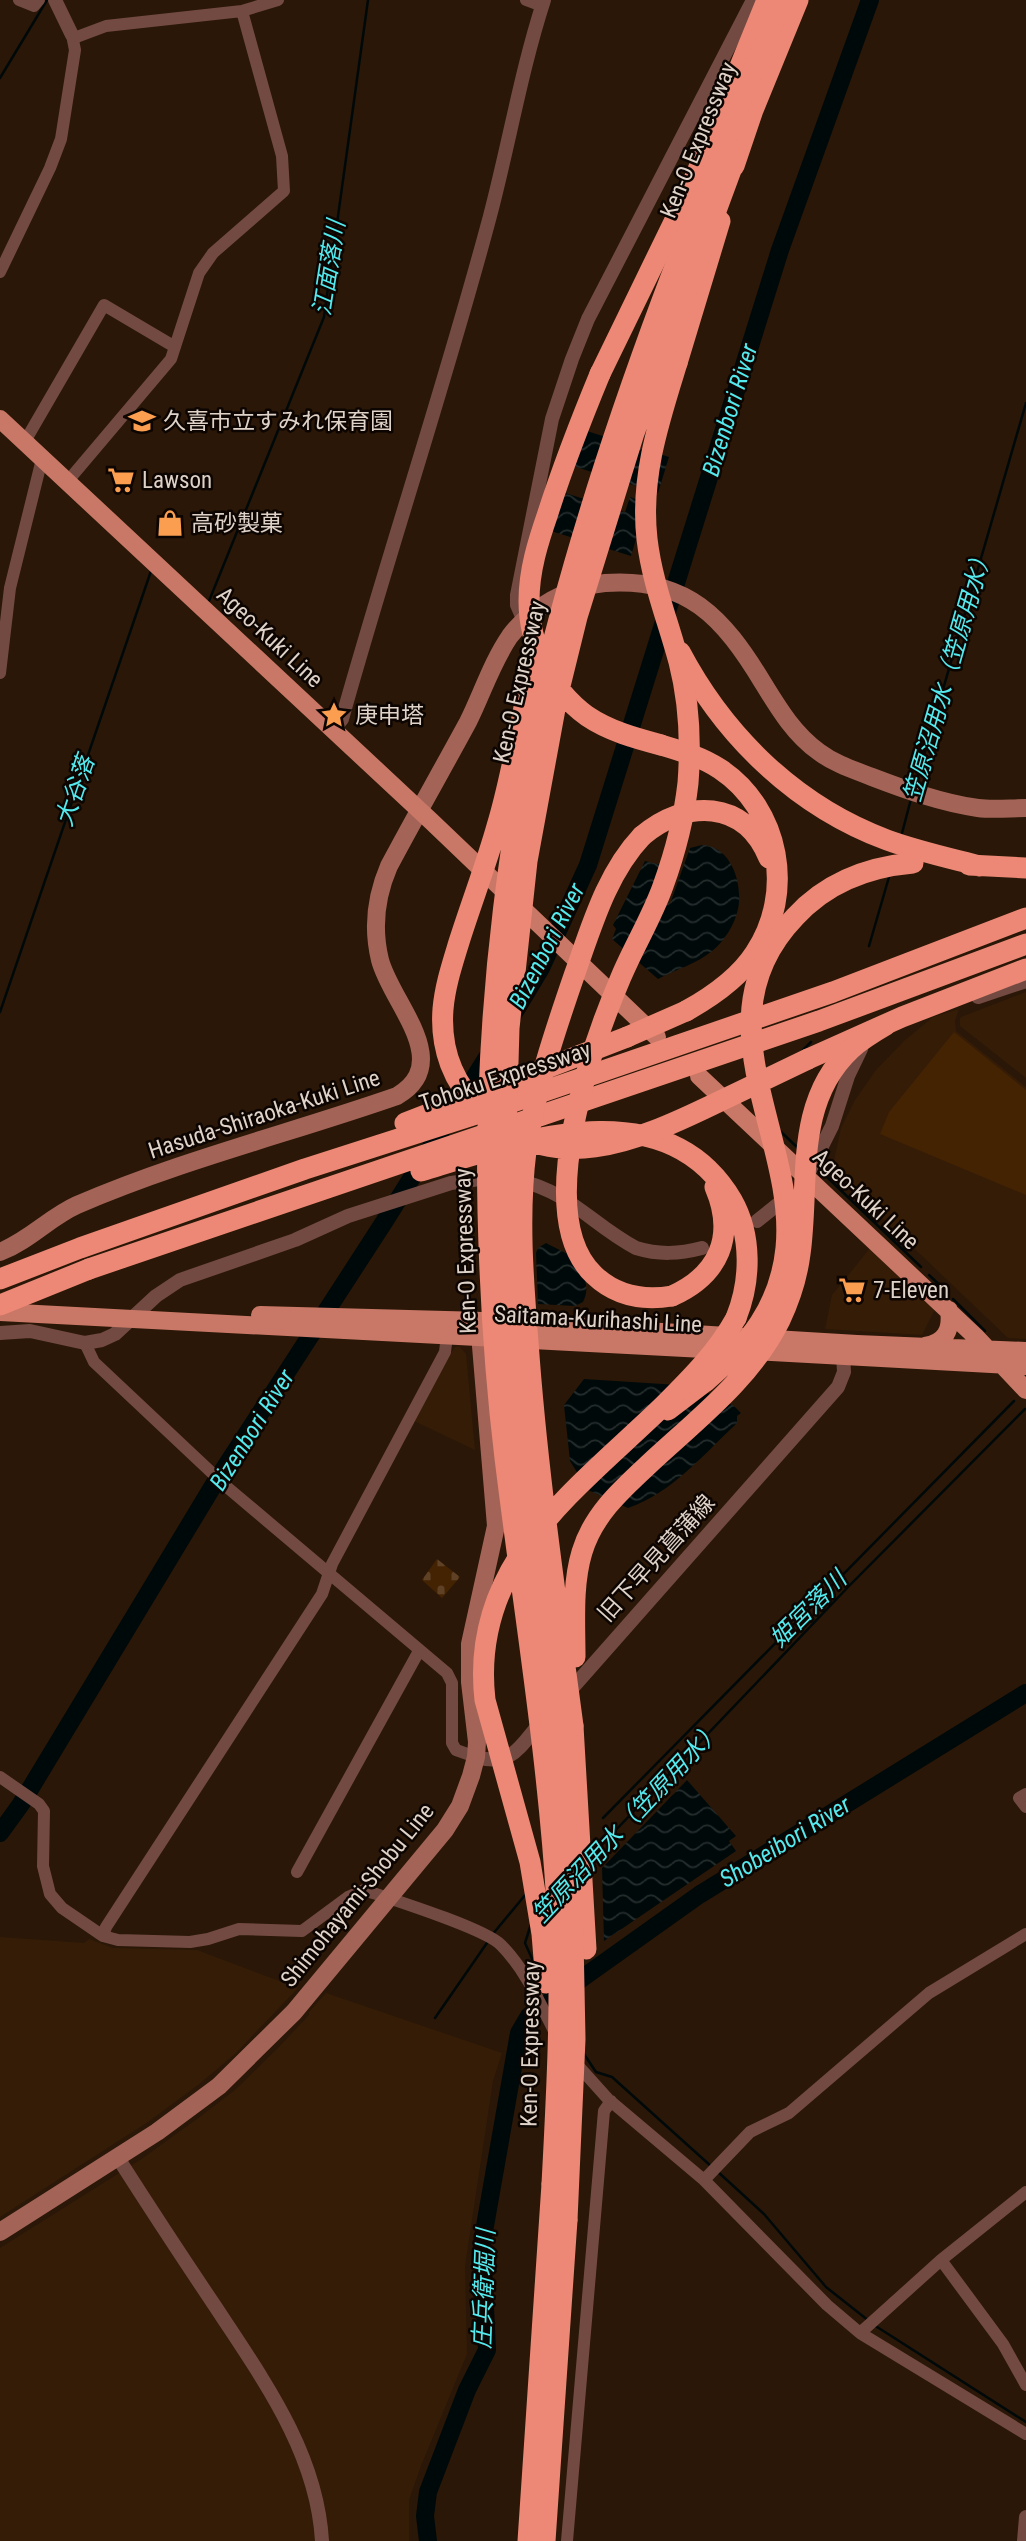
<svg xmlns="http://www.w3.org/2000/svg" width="1026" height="2541" font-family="'Roboto Condensed','Noto Sans JP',sans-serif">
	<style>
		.built { fill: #351c07 }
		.grass { fill: #442303 }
		.cemetery { fill: url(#cemetery-stones) }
		.water { fill: url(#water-waves) }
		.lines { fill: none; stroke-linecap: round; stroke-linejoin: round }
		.stream { stroke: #00090a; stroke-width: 2.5 }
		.river { stroke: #00090a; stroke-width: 18 }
		.minor { stroke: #724a42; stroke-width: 12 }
		.tertiary { stroke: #724a42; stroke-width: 14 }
		.secondary { stroke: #a36457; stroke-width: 18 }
		.primary { stroke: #c97766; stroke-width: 18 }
		.motorway { stroke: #ec8875; stroke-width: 21 }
		.motorway-bridge { stroke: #ec8875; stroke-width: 21 }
		.labels { text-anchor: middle; stroke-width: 5; stroke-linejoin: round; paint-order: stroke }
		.street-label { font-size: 23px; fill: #dfd2c8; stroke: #0c0502 }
		.poi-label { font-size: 23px; fill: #dfd2c8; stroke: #0c0502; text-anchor: start }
		.water-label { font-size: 24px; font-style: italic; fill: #54e9ed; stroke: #0c0502 }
	</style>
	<defs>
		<pattern id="cemetery-stones" width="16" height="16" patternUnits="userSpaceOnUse" patternTransform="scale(1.75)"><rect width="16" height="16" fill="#442303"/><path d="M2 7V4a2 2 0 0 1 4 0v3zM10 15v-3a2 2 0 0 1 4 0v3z" fill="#5f4226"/></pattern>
		<pattern id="water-waves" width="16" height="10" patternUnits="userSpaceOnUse" patternTransform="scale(1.75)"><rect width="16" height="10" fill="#00090a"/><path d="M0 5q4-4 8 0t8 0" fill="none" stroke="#252c2c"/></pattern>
	</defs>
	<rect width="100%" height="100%" fill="#2a1707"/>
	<path class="built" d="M1026,992V1078L960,1026V1019L961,1017Z
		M959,1009L955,1021L956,1031L1026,1087V1339L1008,1338L832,1170L841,1128L855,1100L876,1070L904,1041L933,1017Z
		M871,1247L935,1309L922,1335L825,1329L832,1295Z
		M459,1346L466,1354L475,1450L414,1421L449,1356L455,1347Z
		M0,1937L84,1943L89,1939L113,1948L197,1950L298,1988L235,2054L198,2085L148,2122L0,2217Z
		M326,1993L502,2053L493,2081L465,2266L467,2354L421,2466L409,2500V2541H0V2248L143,2158L201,2116L235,2090L277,2049L309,2015V2012Z"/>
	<path class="grass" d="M954,1032L1026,1090V1195L880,1134L889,1112Z"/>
	<path class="cemetery" d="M437,1559L460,1577L442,1598L422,1580Z"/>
	<path class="water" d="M568,425L669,457L658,493L557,461Z
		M562,492L625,512L630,497L647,503L631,556L551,531Z
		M702,845C732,846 743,885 738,909C735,924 724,942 712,951C698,963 675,970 658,979L612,939L616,929L613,925L645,861L665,866L653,896L670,904L690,848Z
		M546,1243C566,1254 581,1256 585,1280C587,1289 587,1294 583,1302L575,1306L538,1304L536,1253L538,1248Z
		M584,1379L694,1386L734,1406L741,1413L737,1416V1423C704,1454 672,1493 628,1508L588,1490L570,1461L564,1405Z
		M687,1780L736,1836L729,1841L736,1851L604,1941L602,1868Z"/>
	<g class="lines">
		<path class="stream" d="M0,78L47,0
			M209,601L324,317L368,0
			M915,786L1026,403
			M901,837L911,799
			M869,946L889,877
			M0,1012L151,571
			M803,1050L811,1042
			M778,1129L799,1149
			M828,1178L921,1267
			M929,1275L947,1292
			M953,1299L985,1331
			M603,1818L1014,1401
			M591,1856L850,1585L1025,1409
			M531,1924L525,1943L534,1963
			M492,1935L526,1894
			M435,2018L489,1940
			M584,2054L596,2072L612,2077L712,2167
			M717,2171L764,2214L826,2287L869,2321
			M874,2325L1026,2422"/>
		<path class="river" d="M511,1018L541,968L588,865L780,250L870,0
			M0,1833L21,1804L213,1486L386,1219L491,1051
			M428,2541L425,2516L428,2492L467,2390L487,2350L482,2243L519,2033L529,2016L699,1895L1026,1693"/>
		<path class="minor" d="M19,0L34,6L39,0
			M526,0L542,6
			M74,38L106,26L242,11L278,0
			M0,272L50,168L61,139L75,50L72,35
			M24,443L104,305L175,347
			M67,482L171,359L199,273L213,253L284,191L282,156L242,11
			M0,673L10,588L42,459
			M85,1343L94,1362L228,1488L447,1673L452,1683V1743L456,1750L476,1757
			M0,1777L39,1804L44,1811L43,1866L50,1894L62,1908L103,1936L118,1940L190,1942L208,1939L239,1929L302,1931L348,1897L364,1890C391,1899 484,1928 501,1945C525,1969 540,2003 555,2033
			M1026,1794L1019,1798L1026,1807
			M297,1872L419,1651
			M103,1936L106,1927L322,1594L332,1564L445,1352L447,1335
			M573,2060L608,2099L704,2180L827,2305L860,2333L1026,2434
			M704,2180L750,2132L789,2113L929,1993L1026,1934
			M941,2260L1003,2344L1026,2385
			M860,2333L941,2260L1026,2192
			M567,2541L604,2111L611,2101"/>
		<path class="tertiary" d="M55,0L72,35
			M524,621L517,605V595L552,419L572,359L588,319L753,0
			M333,730L342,719C389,551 445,385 490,216C509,144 521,71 544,0
			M978,997L1026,981
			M808,1174L832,1126L848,1076L861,1049
			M518,1180C572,1193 591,1224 636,1248C659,1255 679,1254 702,1248
			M757,1221L787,1197
			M0,1333L30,1331L85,1343L102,1340L115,1334L156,1296L180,1280L295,1240L348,1216L451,1183L494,1177
			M567,1694L838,1387L844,1372L843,1355
			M476,1757C513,1767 519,1747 541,1722
			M118,2158C150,2208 182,2257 215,2306C262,2378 317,2452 322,2541
			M1024,2541L1026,2517"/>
		<path class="secondary" d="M0,1252C30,1240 50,1217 77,1205C181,1160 291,1133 397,1096C455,1062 391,1003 380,960C372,927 376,896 389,866C415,817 442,770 468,722C482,694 492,662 510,636C531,608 569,586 605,583C687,577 723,617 763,683C779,709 794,734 819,752C835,764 854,770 872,777C906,790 942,803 978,808C994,810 1010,808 1026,808
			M0,2232L157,2132L219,2086L294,2012L445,1830L460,1806L471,1776L476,1757L477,1742L470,1682V1644L496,1526L481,1346L483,1323"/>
		<path class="primary" d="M0,419L431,821L657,1037
			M699,1076L975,1336L1026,1390
			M0,1312L723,1350
			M260,1315L483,1321L857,1344L1026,1351
			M925,1346C945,1343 952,1330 949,1310
			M751,1351L1026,1366"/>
		<path class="motorway" d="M734,166L753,110L798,0
			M677,363L720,221
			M600,374L691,187L767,0
			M680,652C725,737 796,806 887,840C917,851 949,858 980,866
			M661,745C681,751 702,757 720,769C780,809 795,893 755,953C739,978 713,996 686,1011
			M642,836C685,799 745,799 769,858
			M969,865L1026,868
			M808,1059L902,1017L1026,969
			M405,1123L627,1037
			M421,1171C520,1141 665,1087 732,1200C752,1235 751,1281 736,1318
			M89,1269L819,1021L1026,944
			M0,1279L80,1248L305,1169L501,1106L833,992L1026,918
			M672,1296C719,1275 736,1236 715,1187
			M668,1410L706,1381
			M573,1726L586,1949
			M528,2541L552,2184
			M545,2541L567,2220"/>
		<path class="motorway-bridge" d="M600,374C581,420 563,466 548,513C538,542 529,570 529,601C529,645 551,690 587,716C609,731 635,738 661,745
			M531,676C519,726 512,777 497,826C486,865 471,904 459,942C452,965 445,986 443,1009C440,1048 453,1083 481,1110C552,1179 637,1141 712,1105C744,1090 776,1074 808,1059
			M627,1037L686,1011
			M672,1296C642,1301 616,1296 594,1275C531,1215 592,1045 621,977C634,946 652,917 663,886C675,853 684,819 688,783C691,744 689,701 679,662C668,621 652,582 647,539C640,477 659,421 677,363
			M0,1305L89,1269
			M706,1381C749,1344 780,1307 786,1248C797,1136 696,1020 795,917C826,883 867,867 913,863
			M575,1657C575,1623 572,1585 582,1552C593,1515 621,1490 648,1465C695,1421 751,1379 780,1320C790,1299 797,1277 800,1254C810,1184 793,1103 851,1049C861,1040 874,1032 886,1025
			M573,1726C556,1598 537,1470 528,1342C523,1279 518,1214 526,1151C535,1090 555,1031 575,973C592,925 607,873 642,836
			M546,1983L542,1934L530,1862L485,1700C469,1562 578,1489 665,1404C692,1377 717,1352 736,1318
			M552,2184C557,2091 562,1997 557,1904C548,1754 523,1606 505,1458C495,1376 490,1294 488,1212C484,1014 509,802 561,612C617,403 699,199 783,0
			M567,2220L575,2039L572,1888L558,1740L512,1365L504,1201L509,1028L527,861L557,698L577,617L634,433L738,151"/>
	</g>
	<defs>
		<symbol id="school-bare" viewBox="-9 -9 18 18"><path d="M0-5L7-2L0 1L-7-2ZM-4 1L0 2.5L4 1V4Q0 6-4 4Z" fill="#fb9e50" stroke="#0c0502" stroke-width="2.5" paint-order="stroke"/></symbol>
		<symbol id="supermarket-bare" viewBox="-9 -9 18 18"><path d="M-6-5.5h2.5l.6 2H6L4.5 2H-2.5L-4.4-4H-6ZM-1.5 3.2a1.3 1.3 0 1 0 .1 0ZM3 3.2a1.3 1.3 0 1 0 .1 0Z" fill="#fb9e50" stroke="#0c0502" stroke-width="2.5" paint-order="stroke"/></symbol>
		<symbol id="shop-bare" viewBox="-9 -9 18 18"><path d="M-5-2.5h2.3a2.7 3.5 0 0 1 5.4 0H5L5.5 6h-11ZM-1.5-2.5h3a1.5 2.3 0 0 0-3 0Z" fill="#fb9e50" stroke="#0c0502" stroke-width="2.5" paint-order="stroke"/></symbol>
		<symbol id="sight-bare" viewBox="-9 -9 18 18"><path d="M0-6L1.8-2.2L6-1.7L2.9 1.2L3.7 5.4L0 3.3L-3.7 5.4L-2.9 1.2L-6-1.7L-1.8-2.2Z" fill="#fb9e50" stroke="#0c0502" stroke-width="2.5" paint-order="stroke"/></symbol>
	</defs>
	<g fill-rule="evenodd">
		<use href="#school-bare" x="123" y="402" width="38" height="38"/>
		<use href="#supermarket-bare" x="102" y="461" width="38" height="38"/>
		<use href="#shop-bare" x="151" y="504" width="38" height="38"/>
		<use href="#sight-bare" x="315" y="696" width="38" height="38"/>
		<use href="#supermarket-bare" x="833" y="1271" width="38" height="38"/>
	</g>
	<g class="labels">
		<g class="street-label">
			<text transform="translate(698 140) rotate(-68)" y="8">Ken-O Expressway</text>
			<text transform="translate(270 637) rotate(43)" y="8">Ageo-Kuki Line</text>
			<text transform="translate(519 682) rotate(-77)" y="8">Ken-O Expressway</text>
			<text transform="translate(505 1076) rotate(-18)" y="8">Tohoku Expressway</text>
			<text transform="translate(264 1114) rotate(-18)" y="8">Hasuda-Shiraoka-Kuki Line</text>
			<text transform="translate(866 1199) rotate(43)" y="8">Ageo-Kuki Line</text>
			<text transform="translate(465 1251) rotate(-92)" y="8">Ken-O Expressway</text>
			<text transform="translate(598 1319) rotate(3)" y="8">Saitama-Kurihashi Line</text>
			<text transform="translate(656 1558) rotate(-48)" y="8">旧下早見菖蒲線</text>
			<text transform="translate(357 1895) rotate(-51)" y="8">Shimohayami-Shobu Line</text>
			<text transform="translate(530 2044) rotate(-89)" y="8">Ken-O Expressway</text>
		</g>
		<g class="poi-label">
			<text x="163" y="429">久喜市立すみれ保育園</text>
			<text x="142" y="488">Lawson</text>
			<text x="191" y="531">高砂製菓</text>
			<text x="355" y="723">庚申塔</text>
			<text x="873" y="1298">7-Eleven</text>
		</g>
		<g class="water-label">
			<text transform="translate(329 268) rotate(-81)" y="8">江面落川</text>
			<text transform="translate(730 410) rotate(-73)" y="8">Bizenbori River</text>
			<text transform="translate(948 674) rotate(-74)" y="8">笠原沼用水（笠原用水）</text>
			<text transform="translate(75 791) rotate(-71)" y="8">大谷落</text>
			<text transform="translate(547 946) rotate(-63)" y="8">Bizenbori River</text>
			<text transform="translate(252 1430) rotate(-58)" y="8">Bizenbori River</text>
			<text transform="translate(808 1609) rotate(-45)" y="8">姫宮落川</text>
			<text transform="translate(627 1822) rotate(-47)" y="8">笠原沼用水（笠原用水）</text>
			<text transform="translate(785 1842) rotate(-32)" y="8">Shobeibori River</text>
			<text transform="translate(484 2289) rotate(-88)" y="8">庄兵衛堀川</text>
		</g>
	</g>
</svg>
